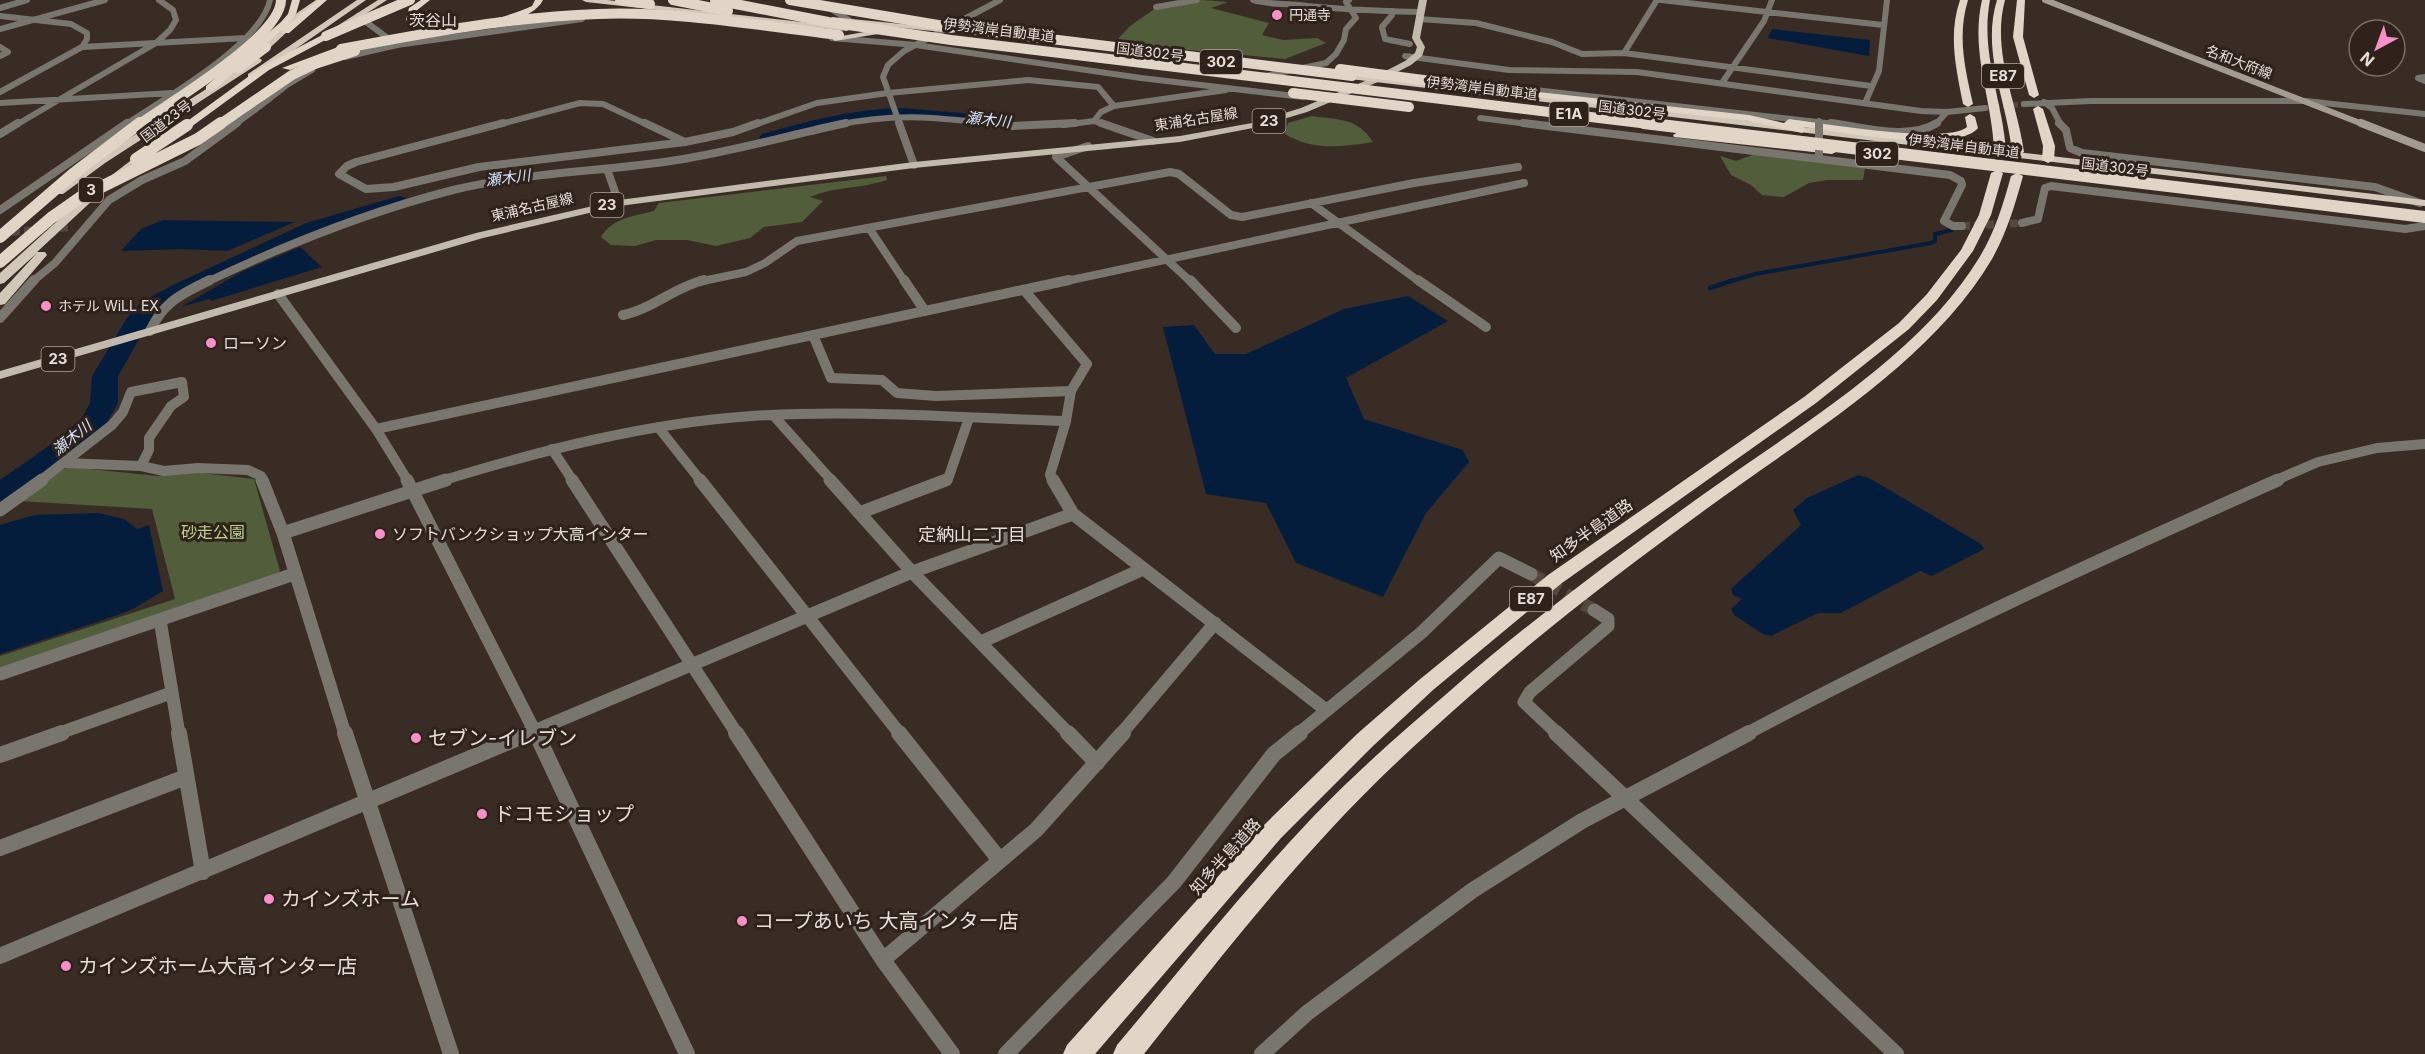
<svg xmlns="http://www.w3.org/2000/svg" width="2425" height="1054" font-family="Inter,'Noto Sans JP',sans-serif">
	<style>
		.green { fill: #525d3c }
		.water { fill: #051d3d }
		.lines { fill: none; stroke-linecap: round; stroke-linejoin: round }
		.stream-far1 { stroke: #051d3d; stroke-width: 4 }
		.stream { stroke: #051d3d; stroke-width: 4.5 }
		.river { fill: #051d3d; fill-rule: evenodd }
		.minor-tunnel-far1 { stroke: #53473f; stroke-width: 8; stroke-dasharray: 8 4; stroke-linecap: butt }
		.minor-tunnel { stroke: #53473f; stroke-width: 13; stroke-dasharray: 13 7; stroke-linecap: butt }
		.tertiary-tunnel { stroke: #53473f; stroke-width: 6; stroke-dasharray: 6 3; stroke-linecap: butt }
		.minor-far4 { stroke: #79756f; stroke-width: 6 }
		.minor-far3 { stroke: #79756f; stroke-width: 8 }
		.minor-far2 { stroke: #79756f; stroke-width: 10 }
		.minor-far1 { stroke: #79756f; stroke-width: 13 }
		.minor { stroke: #79756f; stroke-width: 16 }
		.tertiary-far4 { stroke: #79756f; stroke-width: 6 }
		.tertiary-far3 { stroke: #79756f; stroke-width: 8 }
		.tertiary-far2 { stroke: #79756f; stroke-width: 10 }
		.tertiary-far1 { stroke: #79756f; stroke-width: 13 }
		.tertiary { stroke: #79756f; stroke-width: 16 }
		.secondary-far1 { stroke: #a39c93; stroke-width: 6 }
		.secondary { stroke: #a39c93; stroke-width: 8 }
		.primary { fill: #c3baae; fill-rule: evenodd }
		.trunk { fill: #d2c8ba; fill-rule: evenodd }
		.motorway { fill: #e0d5c7; fill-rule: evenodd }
		.minor-bridge-far1 { stroke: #79756f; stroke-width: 6 }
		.minor-bridge { stroke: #79756f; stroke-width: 8 }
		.motorway-bridge-far1 { stroke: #e0d5c7; stroke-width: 10 }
		.motorway-bridge { stroke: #e0d5c7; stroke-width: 12 }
		.poi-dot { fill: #f98fc8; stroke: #2e221b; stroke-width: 2 }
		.labels { text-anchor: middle; stroke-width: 6; stroke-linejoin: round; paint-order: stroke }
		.far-poi-label { font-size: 14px; fill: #e6ded9; stroke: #2e221b; text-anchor: start }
		.far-street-label { font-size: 14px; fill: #e6ded9; stroke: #2e221b }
		.shield { fill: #2e221b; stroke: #afa6a0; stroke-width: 1.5 }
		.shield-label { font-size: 15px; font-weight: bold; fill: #e6ded9 }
		.far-water-label { font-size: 15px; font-style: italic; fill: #d2e4fd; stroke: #2e221b }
		.far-quarter-label { font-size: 16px; fill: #e6ded9; stroke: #2e221b }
		.poi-label { font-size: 16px; fill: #e6ded9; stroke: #2e221b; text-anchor: start }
		.street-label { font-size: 16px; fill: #e6ded9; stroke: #2e221b }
		.park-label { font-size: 16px; fill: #bdd48c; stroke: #2e221b }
		.neighbourhood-label { font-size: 18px; fill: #e6ded9; stroke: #2e221b }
		.near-poi-label { font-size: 20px; fill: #e6ded9; stroke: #2e221b; text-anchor: start }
	</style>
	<rect width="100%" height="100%" fill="#392c24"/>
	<path class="green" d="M1202,0L1228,2L1211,8L1269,23L1262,35L1283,40L1317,38L1326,43L1285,59L1114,43L1130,26L1156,8Z
		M1312,116C1338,120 1357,117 1373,142C1341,147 1313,151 1285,134L1288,123Z
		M1755,154L1865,168L1863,180H1827L1809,183L1784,197L1762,195L1751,185L1731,175L1720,156L1736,161Z
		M886,176L887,180C861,189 835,186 810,197L823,201L802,222L764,227L750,238L716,246L687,240H656L635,246L611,245L601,237C612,218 634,216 654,211L659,203Z
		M70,467L158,476L193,472L254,479L280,571L275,576L0,669V656L175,599L152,509L19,501L61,470Z"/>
	<path class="water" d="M1772,29L1870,40L1869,56L1768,38Z
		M163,220L295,222L227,251L181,249L121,251L141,229Z
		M300,247L322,267L211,301L209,299L181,307L243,271Z
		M1408,296L1448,321L1346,378L1364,419L1463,450L1469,462L1426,513L1383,597L1296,563L1266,503L1206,494L1163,327L1194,325L1215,354H1246L1344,309Z
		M1858,475L1869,478L1981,544L1984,549L1932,576L1920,571L1841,613H1818L1771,636L1763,634L1734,615L1731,609L1742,599L1733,595L1731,589L1801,525L1793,510L1807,498Z
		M98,513L124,519L137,529L149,525L163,591L133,609L115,616L0,654V525L35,515Z"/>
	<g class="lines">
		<path class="stream-far1" d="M1729,282L1755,274L1931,243L1935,241V234L1952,230"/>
		<path class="stream" d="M1710,288L1734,280"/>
		<path class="river" d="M901,108L998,116L1005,118L1007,122L1005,126L998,128C955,122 912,116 868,121C834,125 802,136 769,144L762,142L759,138L762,134C808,121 853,109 901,108Z
			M399,196L406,198L410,202L406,206L322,233L189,295L159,312L149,322L118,376V403L103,429L77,452L11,500L0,503V480L57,440L82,418L90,403L92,376L127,318L141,302L173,285L306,223Z"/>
		<path class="minor-tunnel-far1" d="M1962,226L2022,223
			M0,233L72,227"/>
		<path class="minor-tunnel" d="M1531,574L1594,610"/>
		<path class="tertiary-tunnel" d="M1985,108L2024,104"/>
		<path class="minor-far4" d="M1253,0C1268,5 1283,3 1299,5C1339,10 1378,11 1419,12
			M1661,0L1883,25
			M826,6L849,20
			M1156,7L1197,0
			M1392,11V15L1382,27L1385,39L1410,44
			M358,16L397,45
			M1419,19L1476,23L1552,42L1582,54L1624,53L1871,86
			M0,29L105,0
			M832,38L916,45L1141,78L1303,97
			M0,47L8,52L0,56
			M82,47L246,38
			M1624,53L1657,0
			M345,57L397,45L582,19
			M2425,77L2418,78L2425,81
			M1256,78L1326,63L1336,54L1344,40L1346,29L1356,18L1346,2L1349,0
			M1722,83L1764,21L1772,0
			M1517,88L1844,125
			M888,93L1028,80L1098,87L1114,106
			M2044,102L2052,108L2061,125
			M0,103L172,93
			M1865,103L1879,71L1887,0
			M259,107L287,85L312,70
			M1480,118L1536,125
			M1094,121L1101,112L1114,106L1226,90
			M16,125L156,43L170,30L176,20L173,10L159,0
			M125,125C163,99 261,45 270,0
			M234,125L256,109
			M839,125C896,112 945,118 1002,125
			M1063,125L1094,121L1105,125
			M1935,125L1947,112"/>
		<path class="minor-far3" d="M990,123L1013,126L1075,123
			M1101,123L1153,141
			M1523,123L1950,175L1961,181L1962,185L1944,221L1953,226H1962
			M1831,123C1863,127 1908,141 1937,123
			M2059,123L2066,130L2070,148L2082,153L2375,187L2420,203
			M0,134L18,123
			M1056,157L1191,282
			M1056,157L1088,146
			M607,169L619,203
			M1311,203L1420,282
			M0,210L127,123
			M2022,223L2038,219L2045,188L2051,186L2405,229L2425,226
			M869,228L905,282
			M32,282L55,263L109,200L142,180L185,161L237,123
			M207,282C287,244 367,212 453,190C526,172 603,172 677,160C734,151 790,135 846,123
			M698,282L746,272L765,263L797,241L1170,172L1179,174L1231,215L1242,217L1414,183L1518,167
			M1062,282L1524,183"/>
		<path class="minor-far2" d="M904,280L925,311
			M1190,280L1236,328
			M1418,280L1486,327
			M1024,290L1087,364L1071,391L1066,421L1050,475L1054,481
			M623,315C652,309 675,287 704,280
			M0,318L34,280
			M150,331C164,301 182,294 210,280
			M813,335L831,378L882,380L897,393L936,396L1071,391
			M773,415L832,481
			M658,427L701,481
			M376,429L1069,280
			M552,449L573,481
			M65,463L141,466L164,471L198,468L248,470L261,476L263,481
			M40,481L112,425L123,412L131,392L182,382L184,397L171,406L149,438V450L141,466
			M441,481C543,450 646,423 752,416C857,409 962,418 1066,421
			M942,481L948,479L969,418"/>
		<path class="minor-far1" d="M262,480L283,533L345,734
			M572,480L737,734
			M700,480L900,734
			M830,480L912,572L1069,734
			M1053,480L1073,514L1326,710
			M0,510L42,480
			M859,513L946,480
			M283,533L446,480
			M160,620L179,734
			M981,642L1143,569
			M0,674L294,574
			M57,734L171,693
			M527,734L912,572L1073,514
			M1121,734L1215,623
			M1298,734L1421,633L1499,558L1531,574
			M1558,734L1524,702L1530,692L1608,626V619L1594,610"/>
		<path class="minor" d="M179,733L203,872
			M345,733L451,1054
			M736,733L883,960L952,1054
			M899,733L999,859
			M1068,733L1097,763
			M1556,733L1625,798
			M0,755L62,733
			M0,848L186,777
			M0,956L530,733
			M883,960L1036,830L1123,733
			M1006,1054L1174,882L1274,754L1300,733"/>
		<path class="tertiary-far4" d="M0,8L27,0
			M0,16L71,24L87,33V39L82,47L0,92
			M1405,56L1509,70L1637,72L1921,111L1947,112L1985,108
			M2024,104L2091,101H2306L2425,114
			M497,125L580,103L603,104L648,125
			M754,125L817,103L888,93
			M900,125L883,77L888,65L904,51L1000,0"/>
		<path class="tertiary-far3" d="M503,123L356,162L347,166L339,174L366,189L394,187L479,167L685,142
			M645,123L685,142
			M899,123L914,165
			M685,142L733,132L758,123"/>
		<path class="tertiary-far2" d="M278,294L376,429L408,481
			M2274,481L2318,462L2377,448L2425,444"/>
		<path class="tertiary-far1" d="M407,480L536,734
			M1746,734C1919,642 2098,560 2278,480"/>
		<path class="tertiary" d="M536,733L687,1054
			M1625,798L1896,1054
			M1262,1054L1307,1013L1473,890L1582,821L1749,733"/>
		<path class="secondary-far1" d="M2045,0L2365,125"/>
		<path class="secondary" d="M2361,123L2425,148"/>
		<path class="primary" d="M1419,0H1427L1420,38L1425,47L1422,56L1411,65L1378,82L1307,112L1253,128L1180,142L914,168L619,206L483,238L0,379V371L476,233L619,200L914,162L1180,136L1252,123L1301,108L1372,78L1405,61L1415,53L1417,47L1412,38Z"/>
		<path class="trunk" d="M316,0H325L303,17L259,58L262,60L261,62L105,163L63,194H55V190L97,159L250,61V57L297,13Z
			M357,0H366L254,78H248V74Z
			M378,0H387L341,30L334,28Z
			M582,0H607L847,27L851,29L847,31L586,2Z
			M832,17L952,29L956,31L952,33L835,21L831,19Z
			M875,30L879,32L878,34L835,41L831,38Z
			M1336,72L2425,200V206L1333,77V73Z
			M147,148L156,150L94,199L37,252H45L47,255L5,304L0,305V293L37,253L4,283L0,284V273L86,195Z"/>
		<path class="motorway" d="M292,0H300L296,14L288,25L318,0H327L289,33H283L282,30L214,90H206V86L281,22L288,14Z
			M421,0H430L416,11L414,17C448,33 498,21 532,6L535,0H543C528,31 435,34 406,20L409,8Z
			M1960,0H1968C1957,36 1965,69 1973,104L1968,107L1963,104C1956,68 1948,35 1960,0Z
			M1982,0H1990C1980,53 2002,98 2006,150L2000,153L1994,150C1992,98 1970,53 1982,0Z
			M1997,0H2005C1991,52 2017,101 2024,152L2018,155L2012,152C2007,101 1981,52 1997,0Z
			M2017,0H2025L2023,37L2039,95L2034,98L2029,95L2013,37Z
			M326,33L331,36L329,38L269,70L191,127L187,128L182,125L263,66Z
			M338,47L346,49L290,70L282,68Z
			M1529,91L1749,115L1784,123L1789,119C1822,123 1946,145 1967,127L1965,117L1970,114L1975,117L1978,128C1955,155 1838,131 1802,127L1807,130L1802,133L1749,121L1525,96L1524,94Z
			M2038,106L2043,109L2055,146L2054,160L2048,163L2042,160L2043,146L2033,109Z
			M1678,132L1832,148L1838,151L1832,154L1674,137L1673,135Z
			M1997,170L2003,173L1991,215L1973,251L1937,300L1909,329L1816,403L1562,583L1433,690L1373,746L1281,838L1095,1054H1063L1067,1045L1265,824L1357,734L1419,680L1548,575L1804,397L1899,323L1927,294L1961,250L1979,215L1991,173Z
			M2017,173L2023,176C2015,205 2007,232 1992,259C1931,363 1804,437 1709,507C1627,567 1547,627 1471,695C1422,738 1374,782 1330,830C1264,901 1204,978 1144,1054H1113L1117,1045C1181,969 1243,891 1311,819C1355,773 1403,731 1451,690C1531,620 1615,558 1701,496C1794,429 1919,357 1979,258C1995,232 2003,205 2011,176Z"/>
		<path class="minor-bridge-far1" d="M1819,121V125"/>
		<path class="minor-bridge" d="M1819,123V158"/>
		<path class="motorway-bridge-far1" d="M620,0L650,4
			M673,0L728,11
			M715,0L828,22L951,40L1657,125
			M790,0L944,26L1352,76
			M326,36L410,0
			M341,49C425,33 512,17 598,14C678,11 760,26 839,35
			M238,68L266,47
			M1340,69L1529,94
			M1293,93L1409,107
			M138,125C169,103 281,37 281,0
			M219,125L292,75L315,64L355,51"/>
		<path class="motorway-bridge" d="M1644,123L2425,217
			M136,159L187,125
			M81,197L198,139L221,123
			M0,237L73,174L140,123
			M0,262L51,218L91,190"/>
	</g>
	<g class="poi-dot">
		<circle cx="1277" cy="15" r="6"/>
		<circle cx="46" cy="306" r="6"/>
		<circle cx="211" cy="343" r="6"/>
		<circle cx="380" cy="534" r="6"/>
		<circle cx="416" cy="738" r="6"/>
		<circle cx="482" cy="814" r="6"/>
		<circle cx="269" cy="899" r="6"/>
		<circle cx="742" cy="921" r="6"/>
		<circle cx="66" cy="966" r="6"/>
	</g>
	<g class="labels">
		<g class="far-poi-label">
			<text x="1289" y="20">円通寺</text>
			<text x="58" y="311">ホテル WiLL EX</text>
		</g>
		<g class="far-street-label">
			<text transform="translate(999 30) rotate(7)" y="5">伊勢湾岸自動車道</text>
			<text transform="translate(1150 52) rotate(7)" y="5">国道302号</text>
			<text transform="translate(2239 62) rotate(21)" y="5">名和大府線</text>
			<text transform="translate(1482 88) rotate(7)" y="5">伊勢湾岸自動車道</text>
			<text transform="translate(1632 110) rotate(7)" y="5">国道302号</text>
			<text transform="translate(1196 119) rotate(-9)" y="5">東浦名古屋線</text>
			<text transform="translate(166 121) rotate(-37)" y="5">国道23号</text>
			<text transform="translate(1964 146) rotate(7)" y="5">伊勢湾岸自動車道</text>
			<text transform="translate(2115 167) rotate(7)" y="5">国道302号</text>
			<text transform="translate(532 207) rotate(-13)" y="5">東浦名古屋線</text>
		</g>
		<g class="shield">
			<rect x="1200" y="50" width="42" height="24" rx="4.5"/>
			<rect x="1982" y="64" width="42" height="24" rx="4.5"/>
			<rect x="1549.5" y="102" width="39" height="24" rx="4.5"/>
			<rect x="1252.5" y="109" width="33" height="24" rx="4.5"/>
			<rect x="1856" y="142" width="42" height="24" rx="4.5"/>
			<rect x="79" y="178" width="24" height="24" rx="4.5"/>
			<rect x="590.5" y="193" width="33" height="24" rx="4.5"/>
			<rect x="41.5" y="347" width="33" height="24" rx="4.5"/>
			<rect x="1510" y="587" width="42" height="24" rx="4.5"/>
		</g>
		<g class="shield-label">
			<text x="1221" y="67">302</text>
			<text x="2003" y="81">E87</text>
			<text x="1569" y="119">E1A</text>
			<text x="1269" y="126">23</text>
			<text x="1877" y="159">302</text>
			<text x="91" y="195">3</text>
			<text x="607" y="210">23</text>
			<text x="58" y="364">23</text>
			<text x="1531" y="604">E87</text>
		</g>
		<g class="far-water-label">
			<text transform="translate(988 120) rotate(6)" y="5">瀬木川</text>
			<text transform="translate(508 178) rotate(-7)" y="5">瀬木川</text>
			<text transform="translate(72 438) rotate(-39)" y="5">瀬木川</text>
		</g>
		<g class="far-quarter-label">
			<text x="433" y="26">茨谷山</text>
		</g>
		<g class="poi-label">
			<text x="223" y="349">ローソン</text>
			<text x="392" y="540">ソフトバンクショップ大高インター</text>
		</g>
		<g class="street-label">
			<text transform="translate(1591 530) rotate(-35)" y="6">知多半島道路</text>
			<text transform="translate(1225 856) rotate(-48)" y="6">知多半島道路</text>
		</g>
		<g class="park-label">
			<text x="213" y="538">砂走公園</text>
		</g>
		<g class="neighbourhood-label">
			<text x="972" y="541">定納山二丁目</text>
		</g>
		<g class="near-poi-label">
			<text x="428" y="745">セブン-イレブン</text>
			<text x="494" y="821">ドコモショップ</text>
			<text x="281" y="906">カインズホーム</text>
			<text x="754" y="928">コープあいち 大高インター店</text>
			<text x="78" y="973">カインズホーム大高インター店</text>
		</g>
	</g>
	<g transform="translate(2377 48) rotate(221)"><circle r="28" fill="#2e221b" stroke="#786d67" stroke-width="1.5"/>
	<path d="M0-4.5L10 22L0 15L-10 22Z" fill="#f98fc8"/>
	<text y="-9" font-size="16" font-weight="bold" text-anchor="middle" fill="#e6ded9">N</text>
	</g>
</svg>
